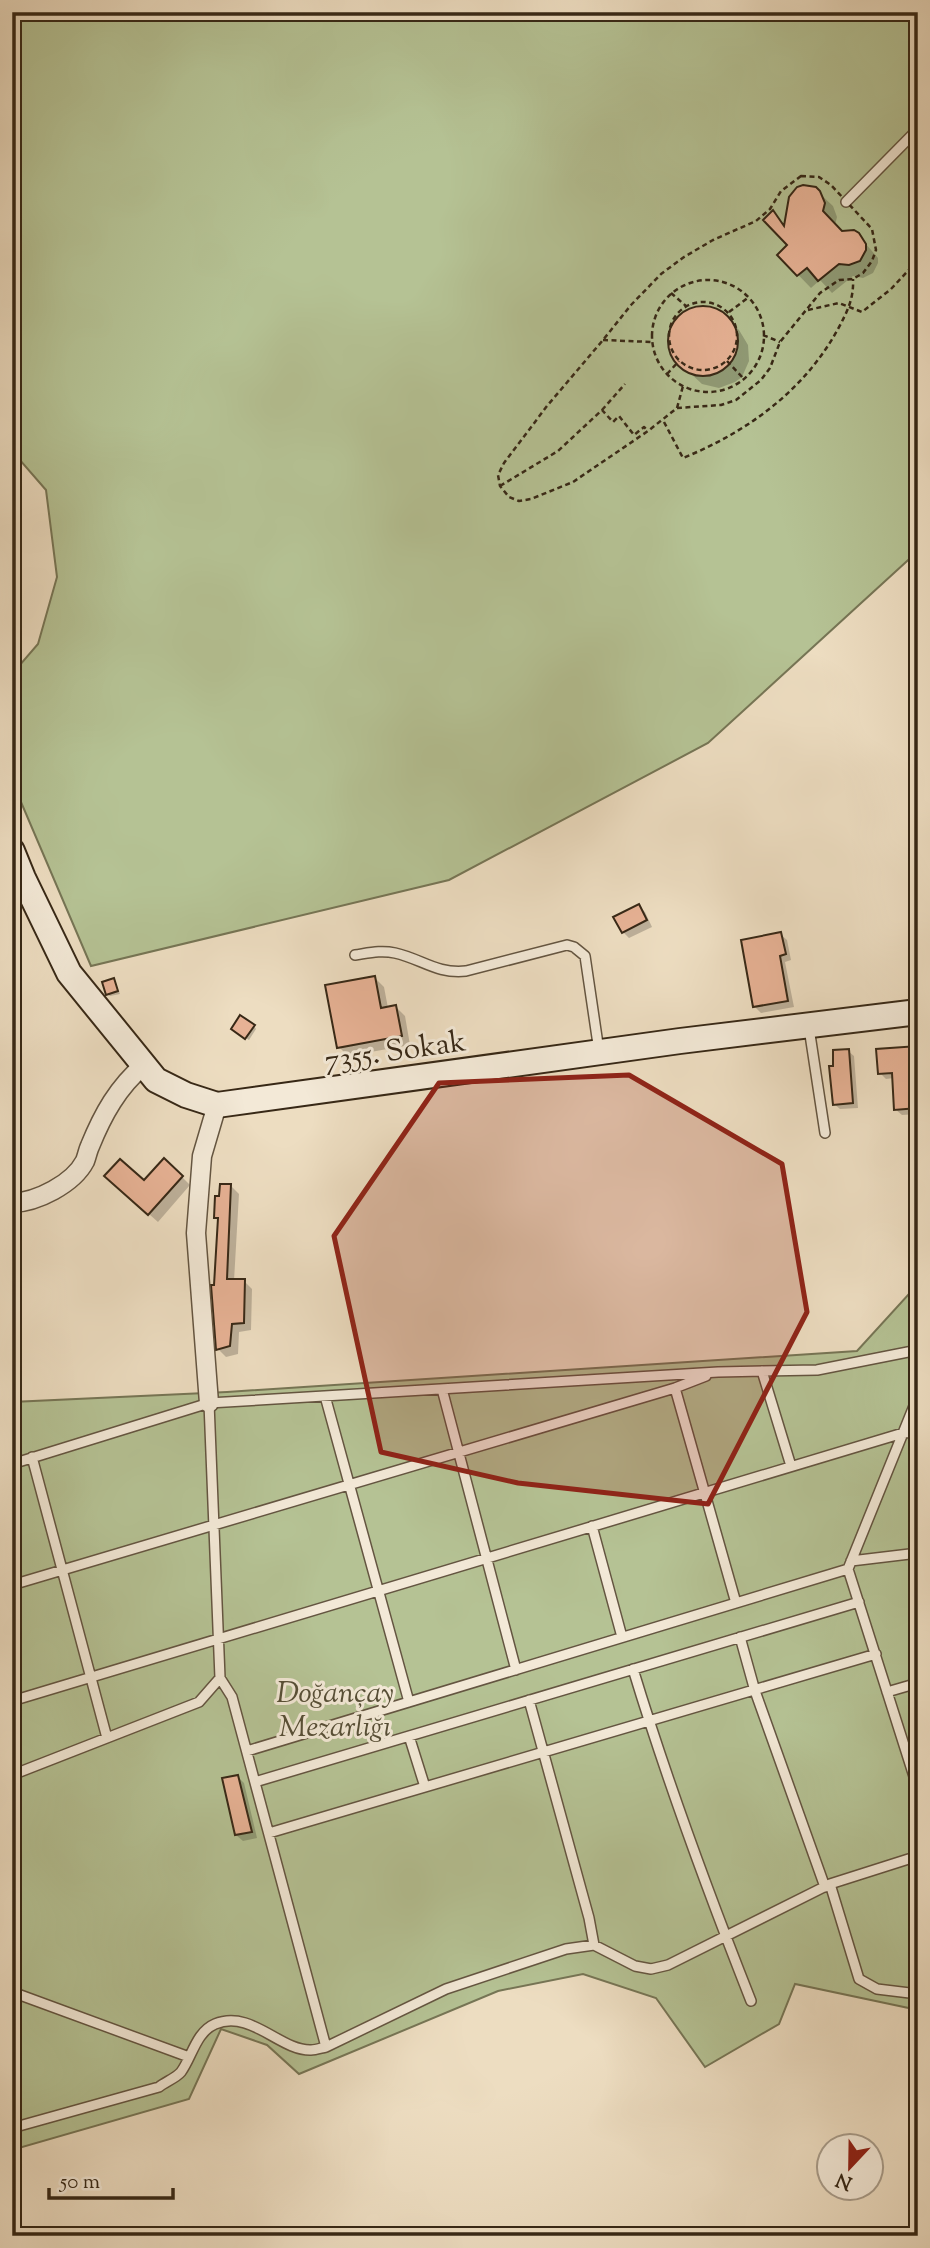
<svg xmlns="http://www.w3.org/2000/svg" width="930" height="2248" font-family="'Sorts Mill Goudy',serif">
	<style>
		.green { fill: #b5c294; stroke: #767555; stroke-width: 2 }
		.shadow { fill: #0003 }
		.building { fill: #e7b295; stroke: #372816; stroke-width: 2 }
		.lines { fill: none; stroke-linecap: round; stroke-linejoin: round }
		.lane-casing { stroke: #645541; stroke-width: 12 }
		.street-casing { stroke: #645541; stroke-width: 21 }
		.secondary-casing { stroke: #372816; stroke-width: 28 }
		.path { stroke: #372816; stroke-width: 2.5; stroke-dasharray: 5 3.5; stroke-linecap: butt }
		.lane { stroke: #f3e9d7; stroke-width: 9 }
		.street { stroke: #f3e9d7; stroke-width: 18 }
		.secondary { stroke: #f3e9d7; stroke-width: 24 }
		.marked { fill: #8f2418; fill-opacity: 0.2; stroke: #8f2418; stroke-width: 5; stroke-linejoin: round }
		.labels { text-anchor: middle; stroke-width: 6; stroke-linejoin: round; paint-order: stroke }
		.street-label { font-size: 30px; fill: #372816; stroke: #f3e9d7 }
		.park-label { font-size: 30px; font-style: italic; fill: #564e36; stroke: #f3e9d7 }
	</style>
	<rect width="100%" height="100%" fill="#edddc1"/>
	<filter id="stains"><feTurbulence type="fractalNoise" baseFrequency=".00286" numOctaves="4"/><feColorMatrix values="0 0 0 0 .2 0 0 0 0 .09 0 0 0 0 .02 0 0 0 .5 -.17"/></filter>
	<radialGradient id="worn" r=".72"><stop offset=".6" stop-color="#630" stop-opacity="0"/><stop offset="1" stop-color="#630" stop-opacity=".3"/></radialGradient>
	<path class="green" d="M12,12H918V551L708,743L449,880L91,966L12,781V674L38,644L57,577L46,490L12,451Z
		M918,1284V2010L795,1984L779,2024L705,2067L656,1998L583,1974L498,1991L299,2074L267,2045L221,2029L189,2099L12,2150V1402L227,1392L857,1351Z"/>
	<path class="shadow" d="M819,193L833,206L837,217L835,225L842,233L858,235L878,258V263L873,273L863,278L853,276L832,293L820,280L811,288L779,255L790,245L773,213L786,226Z
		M701,308L709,309L725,316L739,330L748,345L749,361L742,377L735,382L719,388L702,384L675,359L670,343V334L678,319L684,313Z
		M639,906L645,912L652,927L629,938L623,932Z
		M780,934L787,940L791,960L785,962L794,1007L761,1013L755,1007Z
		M375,978L384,987L388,1008L396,1007L405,1016L410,1045L348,1056L339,1047Z
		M114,980L120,994L110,996L107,994Z
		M254,1026L256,1029L249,1040L233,1029Z
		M918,1048V1114L902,1115L895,1109L894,1078L886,1079L880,1073Z
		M848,1051L854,1056L858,1108L840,1109L834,1104L835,1067Z
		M182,1177L190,1185L158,1222L115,1184Z
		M231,1186L239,1194L234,1281H244L252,1289L251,1330L239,1332L238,1354L226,1357L218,1349L216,1287L219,1220L216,1217L221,1198Z
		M238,1777L244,1783L257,1838L243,1841L236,1835Z"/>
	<path class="building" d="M803,185L816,187L820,191L825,203L823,211L842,231L854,230L859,233L866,244V250L860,261L849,265L839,264L818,281L807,268L797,276L777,255L787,245L763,220L773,210L784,226L789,197L797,187Z
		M668 341a35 35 0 1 1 70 0a35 35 0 1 1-70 0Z
		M639,904L647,920L622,933L613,917Z
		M781,932L786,954L780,956L788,1001L753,1007L741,940Z
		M375,976L381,1008L396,1005L402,1036L337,1048L325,985Z
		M114,978L118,991L106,995L102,982Z
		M240,1015L255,1025L245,1039L231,1029Z
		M918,1046V1108L894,1110L892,1073L878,1074L876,1049Z
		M849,1049L853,1103L833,1105L829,1066H833V1050Z
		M164,1158L183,1176L148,1215L104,1176L120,1159L144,1180Z
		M220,1184H231L227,1279H245L244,1323L232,1324L230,1346L216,1350L211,1285H214L218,1218H214L215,1196H219Z
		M238,1775L252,1832L235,1835L222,1778Z"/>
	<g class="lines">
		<defs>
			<path id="lane" d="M846,202L918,129
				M355,955C369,953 381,950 395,953C422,959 436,974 466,971L567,945L574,947L585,956L599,1051
				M809,1028L825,1133
				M762,1371L791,1466
				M675,1388L736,1603
				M442,1389L516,1670
				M325,1396L409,1702
				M209,1403L220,1678L232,1697L326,2047
				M32,1457L107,1738
				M12,1464L209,1403L718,1372L817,1370L918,1350
				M592,1526L622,1637
				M851,1561L918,1553
				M848,1569L918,1789
				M12,1585L675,1388L706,1376
				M740,1637L755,1691L825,1887
				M633,1669C667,1781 708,1892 751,2001
				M887,1692L918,1683
				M529,1700L589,1918L594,1945
				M12,1701L903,1433L918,1432
				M409,1736L425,1787
				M247,1751L848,1569L918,1396
				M12,1775L199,1702L220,1678
				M255,1782L859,1602
				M269,1833L876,1654
				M830,1884L859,1979L877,1989L918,1994
				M12,1992L189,2057
				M12,2128L159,2087C165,2082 176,2078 181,2072C192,2057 196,2032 215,2024C251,2009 280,2051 311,2050C316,2050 321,2048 326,2047L446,1989L566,1949L594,1945L635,1966L651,1969L668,1965L830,1884L918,1856"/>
			<path id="street" d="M12,1203C37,1202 73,1184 85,1161C87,1156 88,1150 90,1146C103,1114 118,1087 144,1065
				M209,1403L196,1233L202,1156L217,1105"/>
			<path id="secondary" d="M12,851L23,878L69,973L156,1080L186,1095L217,1105L680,1041L918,1012"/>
		</defs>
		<use href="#lane" class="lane-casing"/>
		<use href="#street" class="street-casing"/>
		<use href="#secondary" class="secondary-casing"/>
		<path class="path" d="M801,176L819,177L831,185L872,229L876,250L872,261L863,273L853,279L839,280L820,293L780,342L770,368L761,380L736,400L721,405L677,408L648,431L573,482L531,499L519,501L509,497L500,486L498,475L504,463L547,406L603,340L631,305L661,274L684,257L713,240L756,221L770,209L781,191Z
			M652 336a56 56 0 1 1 112 0a56 56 0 1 1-112 0Z
			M671,293L686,306
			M669 336a34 34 0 1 1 68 0a34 34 0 1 1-68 0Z
			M808,310L839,303L862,312L891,289L918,260
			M729,312L749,297
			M763,335L780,342
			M603,340L652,342
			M727,361L744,379
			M667,374L679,361
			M677,408L683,386
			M602,410L625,384
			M664,422L683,458C747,432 804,391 838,329C847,312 854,299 853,279
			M500,486L558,451L602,410L613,422L619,416L634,435L644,427L648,431"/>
		<use href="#lane" class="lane"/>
		<use href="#street" class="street"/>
		<use href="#secondary" class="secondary"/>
	</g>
	<path class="marked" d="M629,1075L782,1164L807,1312L708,1504L518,1483L381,1452L334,1236L439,1083Z"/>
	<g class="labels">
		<g class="street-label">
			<text transform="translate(395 1050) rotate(-8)" y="10">7355. Sokak</text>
		</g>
		<g class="park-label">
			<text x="335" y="1702">Doğançay<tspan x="335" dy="34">Mezarlığı</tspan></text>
		</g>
	</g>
	<rect width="930" height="2248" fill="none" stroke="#edddc1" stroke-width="42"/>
	<rect x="14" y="14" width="902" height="2220" fill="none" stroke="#372816" stroke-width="3.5"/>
	<rect x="21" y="21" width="888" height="2206" fill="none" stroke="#372816" stroke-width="2"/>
	<g transform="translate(850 2167) rotate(202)"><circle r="33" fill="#f3e9d7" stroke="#a89c8a" stroke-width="2"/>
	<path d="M0-5L12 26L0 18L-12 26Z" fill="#8f2418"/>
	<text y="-10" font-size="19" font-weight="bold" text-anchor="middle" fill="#372816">N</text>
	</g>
	<path d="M49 2188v10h124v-10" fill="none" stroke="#372816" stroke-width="3.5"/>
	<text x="60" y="2188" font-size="21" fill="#372816" stroke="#f3e9d7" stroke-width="5" paint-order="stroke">50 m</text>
	<rect width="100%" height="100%" filter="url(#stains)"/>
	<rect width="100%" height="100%" fill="url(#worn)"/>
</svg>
